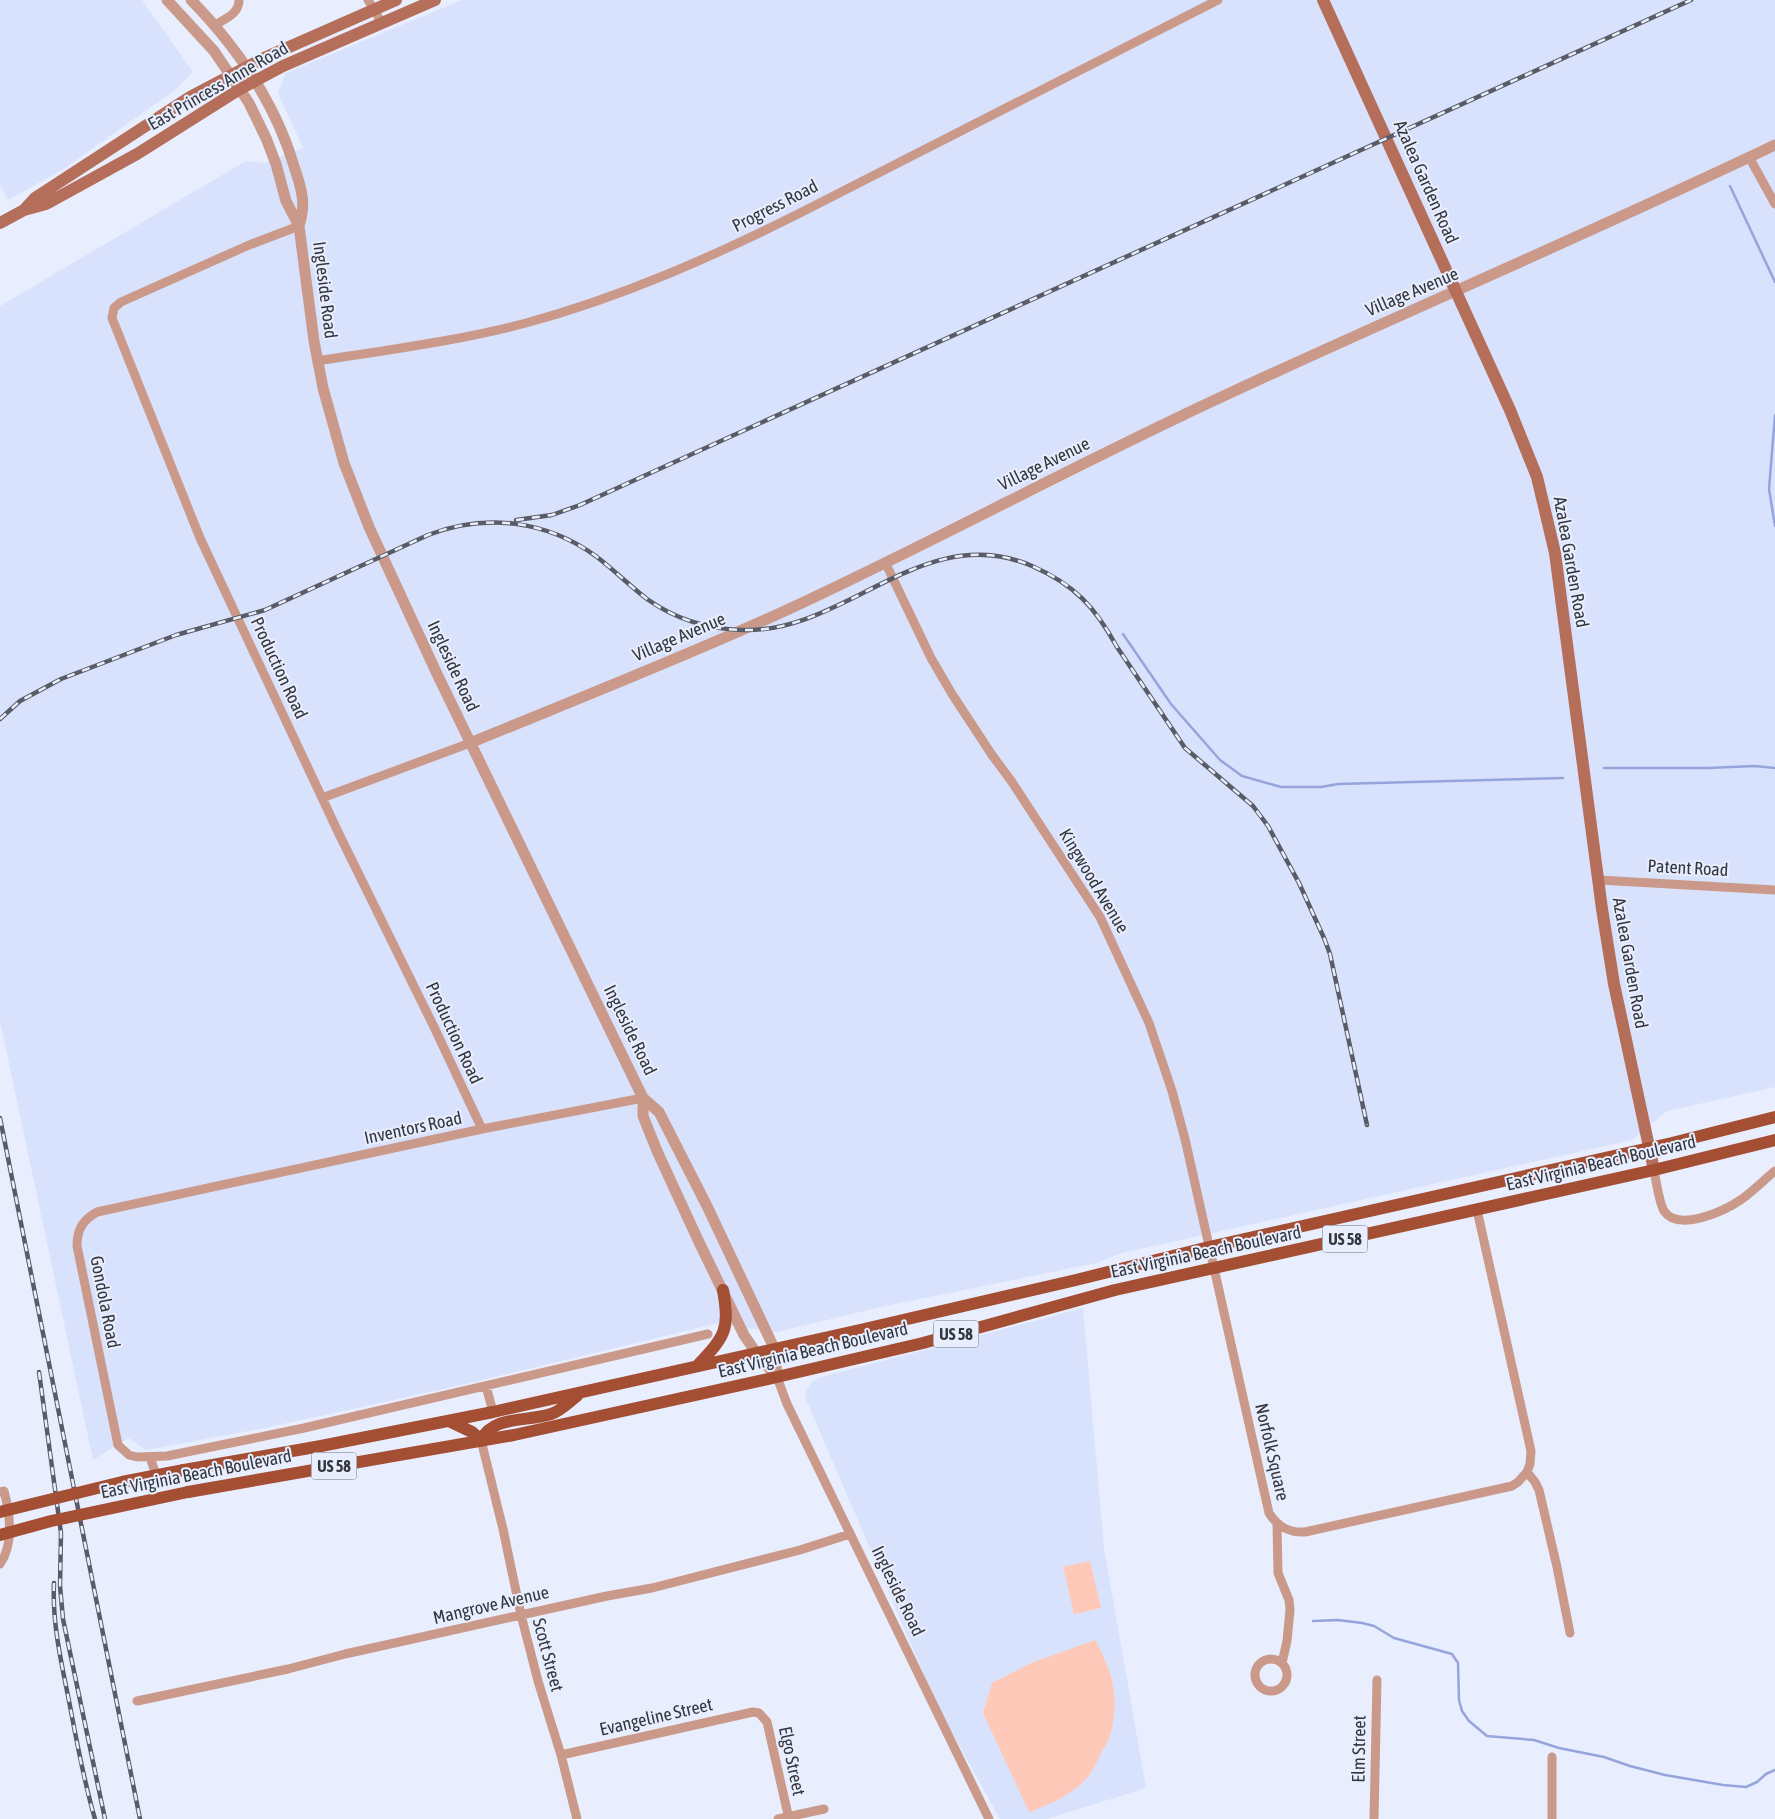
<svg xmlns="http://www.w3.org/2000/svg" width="1775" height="1819" font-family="'Asap Condensed',sans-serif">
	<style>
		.built { fill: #d9e2fc }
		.green { fill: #fec9b9 }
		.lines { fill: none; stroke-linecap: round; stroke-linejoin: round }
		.stream { stroke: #95a5dc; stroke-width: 2.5 }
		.minor { stroke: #ca998a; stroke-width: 9 }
		.tertiary { stroke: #ca998a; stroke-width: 11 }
		.secondary { stroke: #b56e59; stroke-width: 12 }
		.primary { stroke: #a44e34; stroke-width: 12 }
		.rail-casing { stroke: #595c66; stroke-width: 4.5 }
		.rail { stroke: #e8eefd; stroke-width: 2.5; stroke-dasharray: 8; stroke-linecap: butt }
		.primary-bridge { stroke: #a44e34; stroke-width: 12 }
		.labels { text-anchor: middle; stroke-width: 4; stroke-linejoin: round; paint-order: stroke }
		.shield { fill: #e8eefd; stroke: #6b6e78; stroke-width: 1 }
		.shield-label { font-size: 16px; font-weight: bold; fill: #35373f }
		.street-label { font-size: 18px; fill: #35373f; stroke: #e8eefd }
	</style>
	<rect width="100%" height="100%" fill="#e8eefd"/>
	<path class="built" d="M0,0H142L193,72L175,90L62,170L8,200L0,185Z
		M462,0H1775V1087L1667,1111L1632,1140L1122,1253L1096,1263L885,1306L777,1332L714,1324L457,1386L269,1427L146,1450L128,1438L93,1460L0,1021V306L246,161L265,163L303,148L278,93L286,73Z
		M1083,1308L1104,1548L1146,1788L1047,1819H1000L938,1707L805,1397L807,1389L810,1384L818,1378Z"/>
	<path class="green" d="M1090,1561L1101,1608L1074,1614L1063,1567Z
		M1095,1640C1112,1670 1120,1697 1111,1732C1109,1740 1105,1747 1101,1753C1097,1762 1092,1773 1085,1780C1070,1796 1049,1805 1029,1812L983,1713L992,1683L1031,1663Z"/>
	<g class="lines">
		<path class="stream" d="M1730,186L1775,282
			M1775,415L1769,489L1775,526
			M1123,634L1171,704L1220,760L1242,776L1281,787H1321L1338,784L1563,778
			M1604,768H1708L1755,766L1775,768
			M1313,1621L1338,1620L1362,1623L1374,1626L1394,1638L1452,1654L1458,1663L1459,1700L1462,1711L1469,1721L1487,1736L1534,1740L1559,1748L1604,1757L1630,1766L1665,1775L1723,1785L1746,1787L1757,1782L1766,1774L1775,1770"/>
		<path class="minor" d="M368,0L382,23
			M215,25C225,19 239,14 239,0
			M1749,157L1775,204
			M299,226L249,245L121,302L114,308L112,318L200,538L339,834L434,1027L482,1129
			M317,361C387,350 458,341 526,323C622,297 712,257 800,213L1218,0
			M885,562L931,658L952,694L992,755L1012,782L1100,917L1149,1023L1172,1091L1185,1139L1269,1513C1278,1527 1289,1533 1305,1532L1512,1486L1518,1482L1527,1472L1530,1464L1531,1451L1477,1210
			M322,798L470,743
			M1599,880L1775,890
			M643,1098L482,1129L97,1212C83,1220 77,1229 77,1246L118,1445L129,1455L137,1457L167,1456L304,1428L708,1334
			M1654,1170C1656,1181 1659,1202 1664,1211C1679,1233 1726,1210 1742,1199C1754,1190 1764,1180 1775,1171
			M777,1377L787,1404L989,1819
			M486,1386L493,1412
			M481,1440L503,1529L521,1615L538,1681L561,1755L577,1819
			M150,1457L156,1475
			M1527,1472L1535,1482L1539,1490L1557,1567L1570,1633
			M0,1492L4,1491C10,1514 14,1544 0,1564
			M1277,1524L1278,1573L1289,1600L1290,1610L1287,1641L1282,1663
			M1255 1675a16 16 0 1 1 32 0a16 16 0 1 1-32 0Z
			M137,1701L288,1669L345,1654L521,1615L607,1596L652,1588L800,1550L850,1534
			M561,1755L753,1712L759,1713L767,1722L789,1819
			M778,1819L824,1809
			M1374,1819L1377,1680
			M1552,1819V1757"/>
		<path class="tertiary" d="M167,0L214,51L249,103L266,138L276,164L286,201L299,226L314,341L323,388L344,463L369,527L438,676L643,1098L659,1112L707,1206L775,1350L777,1377
			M191,0C237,47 275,103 294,166C297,176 301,186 302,196C304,206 302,216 299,226
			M470,743C577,699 685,657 789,609C938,540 1082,461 1230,393C1411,309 1595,231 1775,145
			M643,1098V1116L657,1151L698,1240L744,1335L757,1354L777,1377"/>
		<path class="secondary" d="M1323,0L1510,410L1537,477L1555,553L1602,909L1614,984L1654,1170
			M24,210L35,198L190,97L264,58L396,0
			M0,223L24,210L46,204L137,154L240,89L283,66L435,0"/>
		<path class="primary" d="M697,1366C725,1336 730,1331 723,1290
			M451,1422L472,1432L481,1440
			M481,1440C494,1415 527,1422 551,1414C561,1411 569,1402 577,1396
			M184,1470L321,1446L493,1412L860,1330L1076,1280L1209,1247L1672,1143L1775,1117
			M188,1492L514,1435L777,1377L923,1343L1115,1290L1654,1170L1775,1140"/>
		<defs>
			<path id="rail" d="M516,520L552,515L580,505L1691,0
				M0,719L20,701L61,679L176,635L265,610L428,535C485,513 547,520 597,557C614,570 630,586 647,599C675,619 708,629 742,630C846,634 923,519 1032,566C1075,585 1095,607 1117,647L1185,748L1253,806L1268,826L1299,883L1324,938L1330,954L1367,1125
				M0,1118L140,1819
				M39,1372L61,1533L60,1586L63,1619L105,1819
				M54,1583C52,1625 62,1665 70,1706C77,1743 84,1782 95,1819"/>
		</defs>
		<use href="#rail" class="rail-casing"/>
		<use href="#rail" class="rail"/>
		<path class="primary-bridge" d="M0,1512L122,1482L184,1470
			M0,1535L51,1521L188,1492"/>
	</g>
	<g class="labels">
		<g class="shield">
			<rect x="1322.5" y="1225.5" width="45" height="27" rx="4"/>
			<rect x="933.5" y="1320.5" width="45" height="27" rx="4"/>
			<rect x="311.5" y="1452.5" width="45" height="27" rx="4"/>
		</g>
		<g class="shield-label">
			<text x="1345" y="1245">US 58</text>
			<text x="956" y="1340">US 58</text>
			<text x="334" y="1472">US 58</text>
		</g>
		<g class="street-label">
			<text transform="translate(218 86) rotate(-30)" y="6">East Princess Anne Road</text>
			<text transform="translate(1426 182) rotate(66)" y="6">Azalea Garden Road</text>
			<text transform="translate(775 206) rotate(-27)" y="6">Progress Road</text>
			<text transform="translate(325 290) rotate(83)" y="6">Ingleside Road</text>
			<text transform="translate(1412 292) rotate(-23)" y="6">Village Avenue</text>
			<text transform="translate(1044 464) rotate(-26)" y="6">Village Avenue</text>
			<text transform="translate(1571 562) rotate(80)" y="6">Azalea Garden Road</text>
			<text transform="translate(679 637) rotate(-23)" y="6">Village Avenue</text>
			<text transform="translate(453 666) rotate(65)" y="6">Ingleside Road</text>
			<text transform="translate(279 668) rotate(65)" y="6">Production Road</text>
			<text transform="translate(1688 868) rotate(3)" y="6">Patent Road</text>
			<text transform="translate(1094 881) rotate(59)" y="6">Kingwood Avenue</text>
			<text transform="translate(1630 963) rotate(80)" y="6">Azalea Garden Road</text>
			<text transform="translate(630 1030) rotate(64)" y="6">Ingleside Road</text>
			<text transform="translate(454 1033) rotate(65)" y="6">Production Road</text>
			<text transform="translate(413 1128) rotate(-12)" y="6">Inventors Road</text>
			<text transform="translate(1601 1163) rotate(-13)" y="6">East Virginia Beach Boulevard</text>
			<text transform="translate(1206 1252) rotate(-12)" y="6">East Virginia Beach Boulevard</text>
			<text transform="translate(105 1302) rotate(79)" y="6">Gondola Road</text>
			<text transform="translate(813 1350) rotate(-13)" y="6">East Virginia Beach Boulevard</text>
			<text transform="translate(1272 1452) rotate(77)" y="6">Norfolk Square</text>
			<text transform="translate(196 1474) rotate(-11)" y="6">East Virginia Beach Boulevard</text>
			<text transform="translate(898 1591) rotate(64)" y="6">Ingleside Road</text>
			<text transform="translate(491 1605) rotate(-13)" y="6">Mangrove Avenue</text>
			<text transform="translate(548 1655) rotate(75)" y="6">Scott Street</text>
			<text transform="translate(656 1717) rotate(-13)" y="6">Evangeline Street</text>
			<text transform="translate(1359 1749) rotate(-89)" y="6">Elm Street</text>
			<text transform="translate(792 1761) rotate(78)" y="6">Elgo Street</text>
		</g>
	</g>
</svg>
